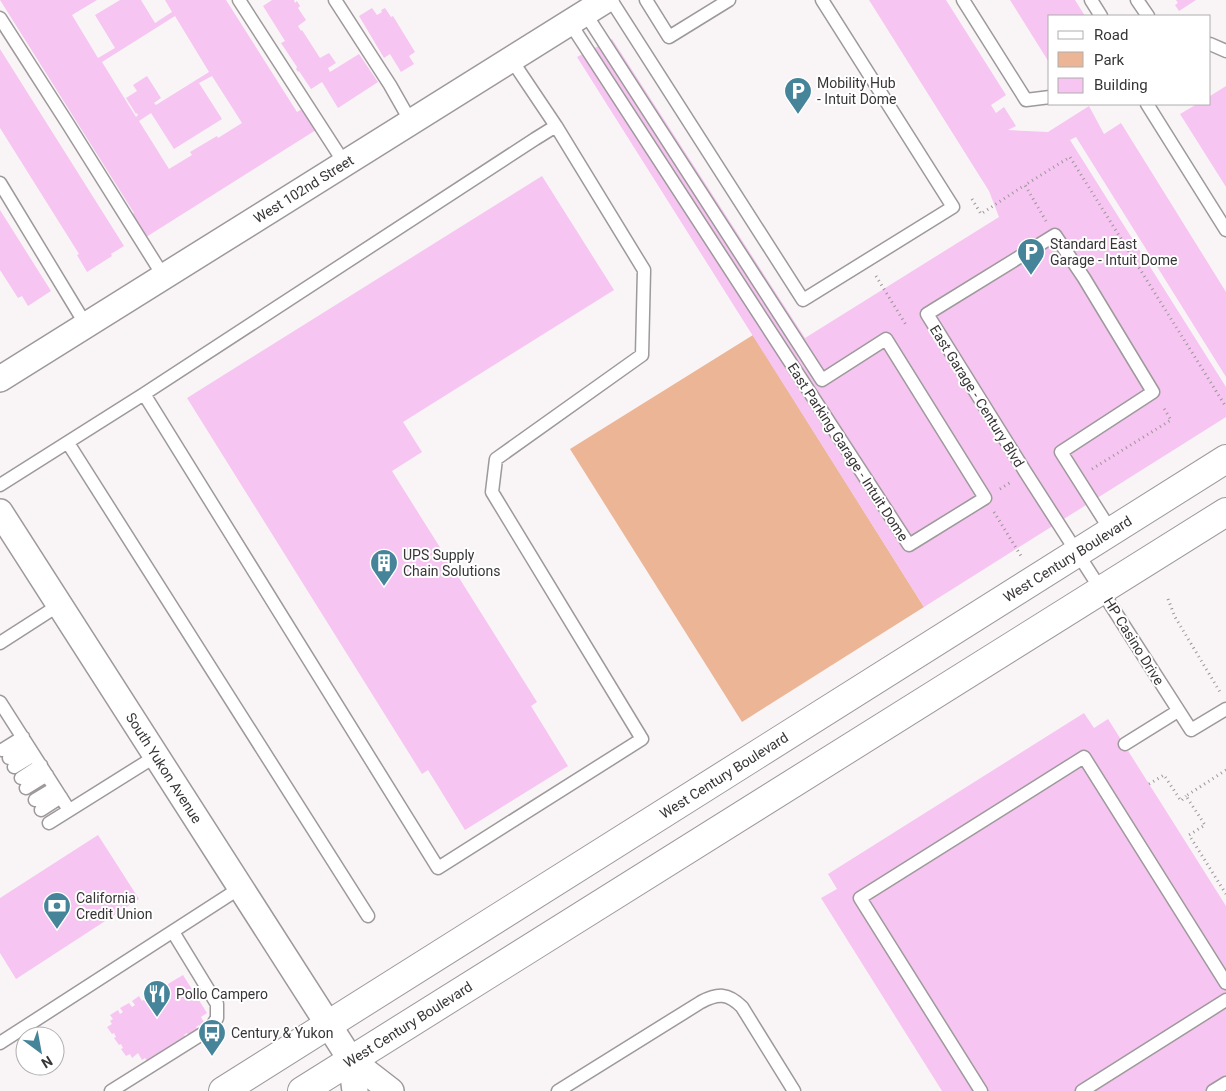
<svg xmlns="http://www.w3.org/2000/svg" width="1226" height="1091" font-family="Roboto,sans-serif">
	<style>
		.green { fill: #ecb595 }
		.building { fill: #f6c5f1; fill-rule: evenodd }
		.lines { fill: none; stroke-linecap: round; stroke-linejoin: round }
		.service-casing { stroke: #9e999b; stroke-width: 15 }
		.minor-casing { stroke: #9e999b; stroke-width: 28 }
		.primary-casing { stroke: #9e999b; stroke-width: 30 }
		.path { stroke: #9a9797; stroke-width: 3; stroke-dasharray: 1 4; stroke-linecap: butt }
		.service { stroke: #fff; stroke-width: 12 }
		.minor { stroke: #fff; stroke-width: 25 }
		.primary { stroke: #fff; stroke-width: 28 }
		.labels { text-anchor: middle; stroke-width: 4; stroke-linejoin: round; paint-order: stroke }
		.poi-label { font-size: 14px; fill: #373535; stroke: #fff; text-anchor: start }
		.street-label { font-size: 14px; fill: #373535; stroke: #fff }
	</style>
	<rect width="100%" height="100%" fill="#f9f5f6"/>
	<path class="green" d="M753,335L924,607L742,722L570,449Z"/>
	<path class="building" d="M0,0H97L72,15L98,58L115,48L95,15L120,0H141L155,23L172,12L165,0H226L297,112L302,109L316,130L143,239L129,216L134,213ZM175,16L209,72L156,105L154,103L161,98L147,76L133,85L137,91L126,98L136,114L137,113L138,115L136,117L102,62ZM212,76L242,123L218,138L217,136L190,152L192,155L169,169L139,121L151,113L174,149L222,119L199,83Z
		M272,0H294L295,3L297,1L300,6L298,8L306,20L298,26L301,31L302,30L320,58L329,53L336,63L328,68L330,72L359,54L378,82L338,108L322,82L311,89L299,71L298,72L296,69L297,67L281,43L285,41L263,6Z
		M869,0H946L1006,95L991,105L996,113L1004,107L1016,126L1008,130L1048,132L1089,106L1104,134L1121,123L1226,292V377L1076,137L1070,140L1226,387V417L924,607L577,57L612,39L805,338L999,217L989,191Z
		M1010,0H1075L1085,16H1050V64Z
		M1176,0H1196L1179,11L1175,5L1178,3Z
		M372,8L377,15L382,12L381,10L385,8L391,17L393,16L415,52L409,56L414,64L401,72L390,54L384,58L359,16Z
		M0,49L124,246L111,254L112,256L87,272L77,255L79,254L0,128Z
		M1226,86V187L1180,114L1197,104H1210V96Z
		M542,176L614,290L403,422L422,452L392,471L537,702L531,706L568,766L465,830L428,770L422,774L187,398Z
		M0,210L51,291L28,306L22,296L18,298L0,270Z
		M1084,713L1094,728L1108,719L1226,906V1091H942L821,898L837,889L828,874Z
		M98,835L139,899L16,979L0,953V898Z
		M183,975L207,1013L201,1017L206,1026L201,1030L199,1025L196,1027L199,1031L190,1037L187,1033L184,1035L187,1039L147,1061L145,1058L142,1060L138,1053L132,1058L130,1054L126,1056L121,1049L123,1048L121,1044L119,1045L114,1038L116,1037L114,1033L112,1034L107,1027L112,1024L110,1021L113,1019L110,1015L118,1010L120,1014L123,1012L120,1008L129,1003L132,1007L135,1005L132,1001L139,996L142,1001L146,998L144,996L162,986L163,987Z"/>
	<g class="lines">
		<defs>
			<path id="service" d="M239,0L345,164
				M335,0L390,85L411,122
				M611,0L803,300L953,207L822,0
				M646,0L669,37L729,0
				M963,0L1026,100L1050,97
				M1091,0L1101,16
				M1137,0L1148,16
				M0,18L68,124L164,277
				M570,23L909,545L985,498L886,339L822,380L585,13
				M1210,44L1226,51
				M511,59L556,126
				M1147,104L1226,230
				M0,183L86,325
				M68,443L368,916
				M0,485L144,394L535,139L556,126L644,270L642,355L496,459L492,492L642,739L438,868L144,394
				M1111,531L1061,452L1153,392L1084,278L1055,235L927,314L1026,473L1191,730L1226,709
				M0,643L59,605
				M0,702L69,810
				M1125,744L1178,711
				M2,750L23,737
				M9,758L28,746
				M14,767L34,755
				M21,778L41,765
				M26,788L47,775
				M35,800L55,788
				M41,810L61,797
				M49,823L156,756
				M0,1043L240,888
				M111,1091L210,1029L217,1018V1004L173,932
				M558,1091L701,1002C718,993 728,993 742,1007L794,1091
				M981,1091L860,898L1084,757L1226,983
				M1082,1091L1226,1000
				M1213,1091L1226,1083"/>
			<g id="minor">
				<path id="s1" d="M0,379L606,0"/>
				<path id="s2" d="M0,512L351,1060L391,1091"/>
				<path d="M351,1060L355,1091"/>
			</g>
			<g id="primary">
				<path id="s3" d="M223,1091L1226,459"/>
				<path id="s4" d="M302,1091L1226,512"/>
			</g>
		</defs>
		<use href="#service" class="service-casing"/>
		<use href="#minor" class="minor-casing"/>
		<use href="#primary" class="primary-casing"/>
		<path class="path" d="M972,199L981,214L1025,185
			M1046,221L1025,185L1070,157L1226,407
			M876,276L906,325
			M1092,469L1171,420L1163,407
			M1000,489L1011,482
			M994,512L1021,556
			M1168,599L1175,617L1220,692
			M1226,770L1186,796L1205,825L1189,835L1226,894
			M1149,784L1164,775L1181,801L1186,796"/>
		<use href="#service" class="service"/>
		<use href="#minor" class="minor"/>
		<use href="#primary" class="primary"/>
	</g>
	<defs>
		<symbol id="parking-pin" viewBox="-11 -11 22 30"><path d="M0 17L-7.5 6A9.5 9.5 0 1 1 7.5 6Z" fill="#458499" stroke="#fff"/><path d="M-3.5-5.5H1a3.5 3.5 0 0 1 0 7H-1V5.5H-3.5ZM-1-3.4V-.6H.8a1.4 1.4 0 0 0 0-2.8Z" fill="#fff"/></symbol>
		<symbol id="building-pin" viewBox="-11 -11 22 30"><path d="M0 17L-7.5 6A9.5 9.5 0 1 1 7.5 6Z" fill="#458499" stroke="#fff"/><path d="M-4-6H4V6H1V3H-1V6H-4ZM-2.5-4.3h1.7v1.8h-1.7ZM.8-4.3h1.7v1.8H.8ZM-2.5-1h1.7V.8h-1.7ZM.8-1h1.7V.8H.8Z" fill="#fff"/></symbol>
		<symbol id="bank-pin" viewBox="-11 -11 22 30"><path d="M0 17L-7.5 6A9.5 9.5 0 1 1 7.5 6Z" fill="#458499" stroke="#fff"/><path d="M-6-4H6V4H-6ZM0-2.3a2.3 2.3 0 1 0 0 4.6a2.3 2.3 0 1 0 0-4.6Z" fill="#fff"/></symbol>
		<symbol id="restaurant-pin" viewBox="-11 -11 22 30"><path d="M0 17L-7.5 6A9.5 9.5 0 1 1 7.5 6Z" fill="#458499" stroke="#fff"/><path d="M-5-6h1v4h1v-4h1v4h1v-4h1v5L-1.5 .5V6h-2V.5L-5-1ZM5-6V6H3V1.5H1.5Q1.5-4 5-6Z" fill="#fff"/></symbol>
		<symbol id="bus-pin" viewBox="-11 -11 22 30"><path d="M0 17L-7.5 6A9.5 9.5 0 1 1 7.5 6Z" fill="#458499" stroke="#fff"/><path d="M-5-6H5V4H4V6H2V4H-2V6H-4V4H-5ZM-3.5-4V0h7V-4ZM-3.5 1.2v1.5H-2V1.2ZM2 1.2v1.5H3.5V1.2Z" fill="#fff"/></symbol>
	</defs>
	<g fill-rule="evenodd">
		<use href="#parking-pin" x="782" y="75" width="32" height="43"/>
		<use href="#parking-pin" x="1015" y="236" width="32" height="43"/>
		<use href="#building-pin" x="368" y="547" width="32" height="43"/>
		<use href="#bank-pin" x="41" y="890" width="32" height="43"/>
		<use href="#restaurant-pin" x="141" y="978" width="32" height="43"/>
		<use href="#bus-pin" x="196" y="1017" width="32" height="43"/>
	</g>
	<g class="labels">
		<g class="poi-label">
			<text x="817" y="88">Mobility Hub<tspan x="817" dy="16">- Intuit Dome</tspan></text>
			<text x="1050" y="249">Standard East<tspan x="1050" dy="16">Garage - Intuit Dome</tspan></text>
			<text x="403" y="560">UPS Supply<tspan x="403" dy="16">Chain Solutions</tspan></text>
			<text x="76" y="903">California<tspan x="76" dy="16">Credit Union</tspan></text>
			<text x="176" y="999">Pollo Campero</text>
			<text x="231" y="1038">Century &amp; Yukon</text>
		</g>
		<g class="street-label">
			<text dy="5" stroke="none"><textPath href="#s1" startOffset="358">West 102nd Street</textPath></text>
			<text transform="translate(977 396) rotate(58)" y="5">East Garage - Century Blvd</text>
			<text transform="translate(848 452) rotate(57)" y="5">East Parking Garage - Intuit Dome</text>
			<text dy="5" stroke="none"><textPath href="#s3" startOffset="998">West Century Boulevard</textPath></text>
			<text transform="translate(1134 641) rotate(58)" y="5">HP Casino Drive</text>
			<text dy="5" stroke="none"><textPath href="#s2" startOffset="304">South Yukon Avenue</textPath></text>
			<text dy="5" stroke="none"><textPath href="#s3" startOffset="592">West Century Boulevard</textPath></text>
			<text dy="5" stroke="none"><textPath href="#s4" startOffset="125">West Century Boulevard</textPath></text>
		</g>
	</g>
	<rect x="1048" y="15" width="162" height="90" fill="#ffffff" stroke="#afaeae"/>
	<rect x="1058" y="31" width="25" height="8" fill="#ffffff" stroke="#afaeae"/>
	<text x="1094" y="40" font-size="15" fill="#373535">Road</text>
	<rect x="1058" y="52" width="25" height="15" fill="#ecb595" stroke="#afaeae"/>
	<text x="1094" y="65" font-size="15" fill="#373535">Park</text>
	<rect x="1058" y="78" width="25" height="15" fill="#f6c5f1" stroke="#afaeae"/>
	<text x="1094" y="90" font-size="15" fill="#373535">Building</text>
	<g transform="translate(40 1051) rotate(148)"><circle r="24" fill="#ffffff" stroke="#afaeae"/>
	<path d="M0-4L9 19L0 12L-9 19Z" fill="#458499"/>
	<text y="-8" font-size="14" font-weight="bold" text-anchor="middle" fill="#373535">N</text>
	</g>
</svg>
